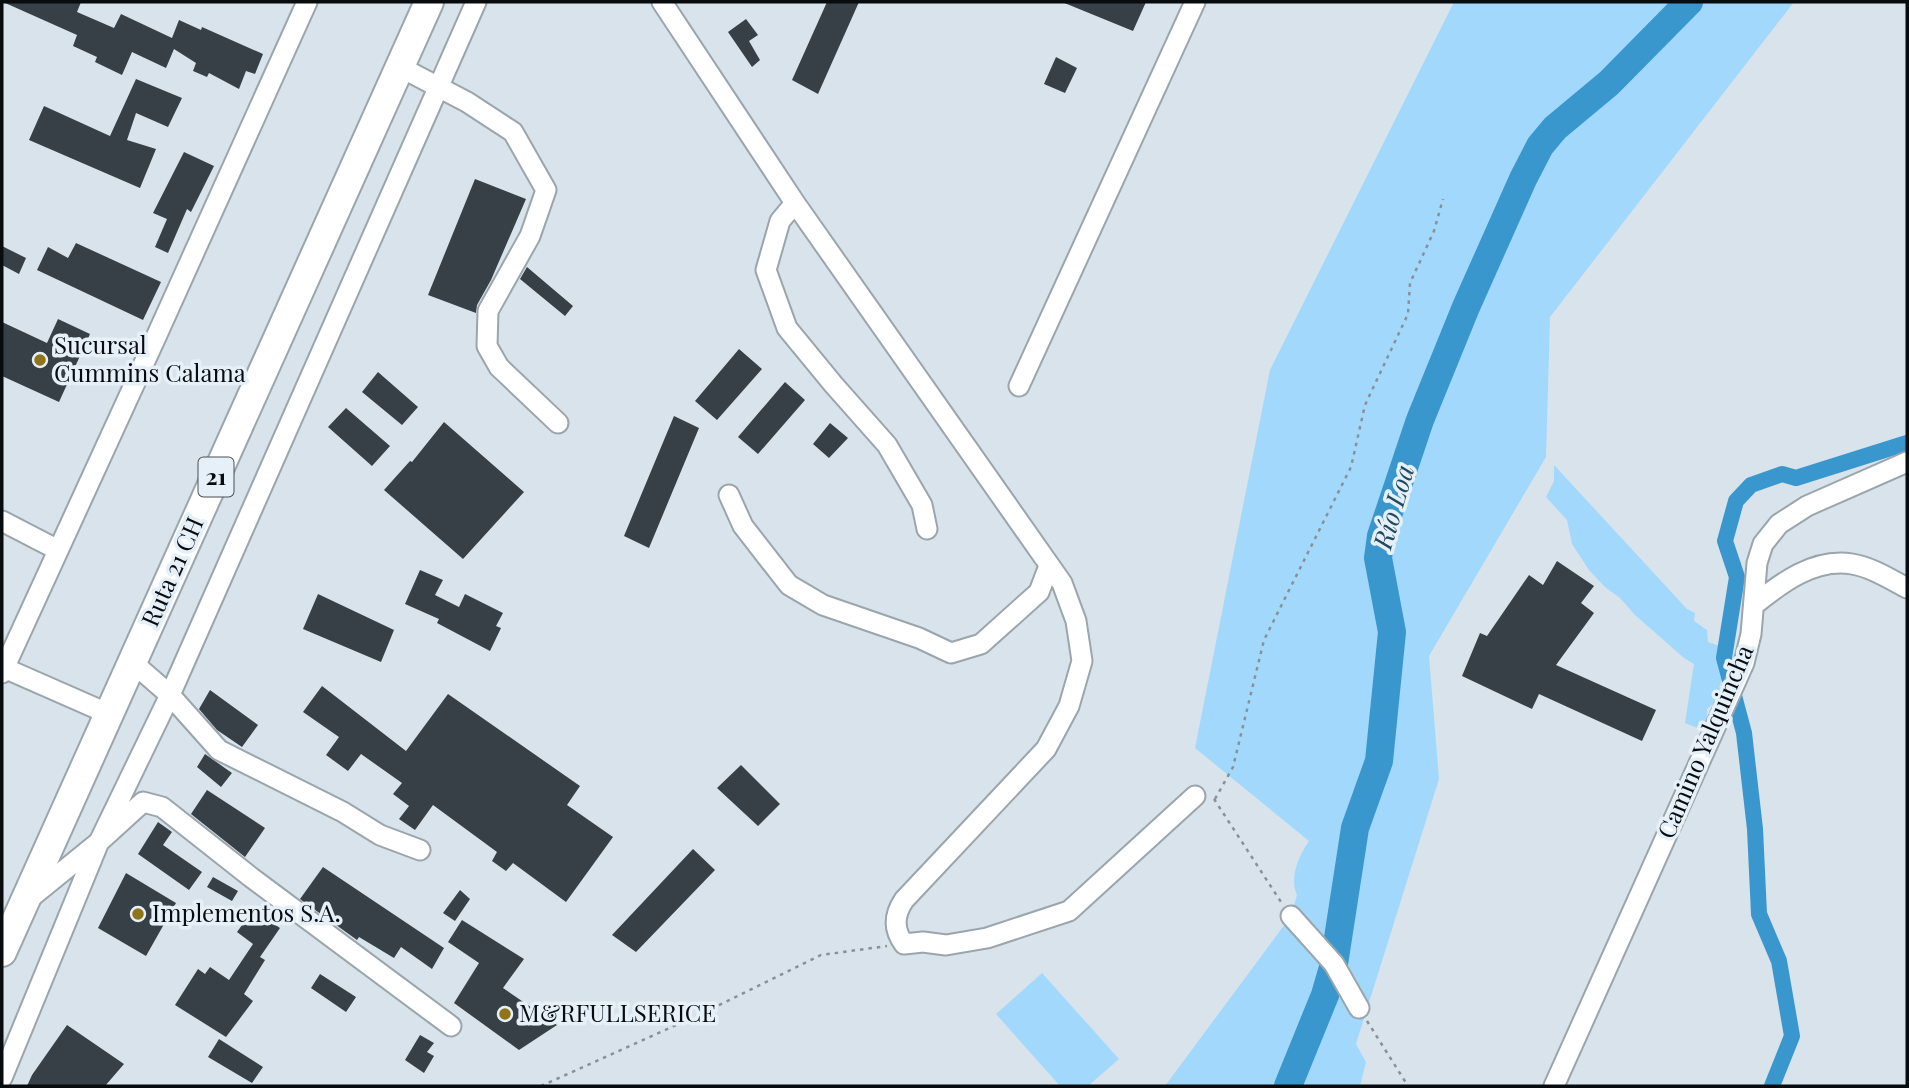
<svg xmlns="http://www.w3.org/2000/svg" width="1909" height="1088" font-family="'Playfair Display',serif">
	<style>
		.green { fill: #a3d8fd }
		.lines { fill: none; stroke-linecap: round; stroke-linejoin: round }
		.canal { stroke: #3a97ce; stroke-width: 16 }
		.river { stroke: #3a97ce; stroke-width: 28 }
		.building { fill: #374047 }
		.minor-casing { stroke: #9aa5ac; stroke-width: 23 }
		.highway-casing { stroke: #9aa5ac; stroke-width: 32 }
		.path { stroke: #899197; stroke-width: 2.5; stroke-dasharray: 3.5 5; stroke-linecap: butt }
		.minor { stroke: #fff; stroke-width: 19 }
		.highway { stroke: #fff; stroke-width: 28 }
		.poi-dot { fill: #917319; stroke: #e5f0f8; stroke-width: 2.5 }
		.labels { text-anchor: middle; stroke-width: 7; stroke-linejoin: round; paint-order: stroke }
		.shield { fill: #e5f0f8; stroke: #4b5055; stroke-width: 2 }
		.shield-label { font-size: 23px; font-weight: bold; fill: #090c0f }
		.poi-label { font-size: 24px; fill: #090c0f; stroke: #e5f0f8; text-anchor: start }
		.street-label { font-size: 24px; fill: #090c0f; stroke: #e5f0f8 }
		.water-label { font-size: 26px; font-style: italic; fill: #234961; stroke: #e5f0f8 }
	</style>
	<rect width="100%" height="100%" fill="#d8e3eb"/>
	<path class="green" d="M1454,2H1794L1550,317L1546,457L1429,656L1439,779L1356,1044L1366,1062L1360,1086H1165L1291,916L1297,895C1289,877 1299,856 1309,841L1195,748L1270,370Z
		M1554,465L1687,609L1695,613L1694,621L1707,630L1708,642L1720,646L1730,656C1726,671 1718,684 1718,699L1707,709V719L1700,729L1685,723L1694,664L1684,658L1635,615L1620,598L1605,587L1589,570L1572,544L1567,520L1546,497L1554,481Z
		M1042,973L1119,1059L1088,1086H1060L996,1014Z"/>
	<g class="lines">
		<path class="canal" d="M1772,1086L1792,1036L1779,961L1759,914L1755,829L1744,733L1724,658L1737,577L1725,541L1736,501L1751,485L1782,474L1796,478L1907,443"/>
		<path class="river" d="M1288,1086L1325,995L1334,964L1355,828L1379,761L1392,632L1378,558L1381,536L1420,420L1466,307L1523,179L1540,146L1555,128L1609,83L1689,2"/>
	</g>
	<path class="building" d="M3,2H81L77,12L114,28L121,14L172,38L179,20L201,30L202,27L263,54L255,74L246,71L239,89L209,73L207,77L193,71L196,63L174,49L166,68L132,52L122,75L95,62L97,57L73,46L77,35Z
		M827,2H859L818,94L792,80Z
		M1062,2H1146L1133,31Z
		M746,19L758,35L749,41L760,60L752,67L728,32Z
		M1056,57L1077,68L1065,93L1044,84Z
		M136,79L182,98L168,127L136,113L127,140L156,149L140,188L29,140L44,106L110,136Z
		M184,152L214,166L191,212L187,209L168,253L155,247L167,219L153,213Z
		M475,179L526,199L491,280L477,305L476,313L428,295Z
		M76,243L161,282L143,320L37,270L48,247L68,258Z
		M2,246L26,258L19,274L2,265Z
		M527,267L573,306L565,316L520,279Z
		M58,319L90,334L59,402L2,376V322L47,343Z
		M739,349L762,369L717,420L695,401Z
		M378,372L418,407L402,425L362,392Z
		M785,382L805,400L758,454L738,437Z
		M346,408L390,446L372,466L328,427Z
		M674,416L699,428L649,548L624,536Z
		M444,422L524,492L463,559L384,490L410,461L412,462Z
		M830,423L848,438L829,458L813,444Z
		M1557,561L1594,586L1581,603L1594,613L1556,665L1656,710L1642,741L1539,694L1532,709L1462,676L1480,633L1487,636L1529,575L1543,585Z
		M420,570L443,580L435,595L459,607L465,594L503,613L496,626L501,628L490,651L437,623L439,619L405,604Z
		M318,594L394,630L381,662L303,629Z
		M322,686L406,751L448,694L580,786L567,805L613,837L566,902L513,863L506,871L492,861L497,852L433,805L415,830L399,819L409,806L393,794L402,783L361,754L348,771L326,755L339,737L303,712Z
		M210,690L258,725L242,747L217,730L199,709Z
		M205,754L232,773L221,787L197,767Z
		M741,765L780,804L758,826L717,788Z
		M207,790L265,828L245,857L191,814Z
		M158,822L172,832L163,845L202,872L189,890L138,854Z
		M693,849L715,870L636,952L612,935Z
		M323,867L444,948L432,969L401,947L394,958L359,937L357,940L300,899Z
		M126,873L176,903L146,956L98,928Z
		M213,877L238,891L232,901L207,887Z
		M460,890L470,899L455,921L443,913Z
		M253,910L280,928L260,957L265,960L244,994L253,1001L226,1037L175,1005L198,969L205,974L210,967L229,980L253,944L237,932Z
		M462,920L524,959L503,988L557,1025L519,1050L454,1003L479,963L448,942Z
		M320,974L356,997L346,1012L311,988Z
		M67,1025L124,1064L105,1086H27L32,1075Z
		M420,1035L434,1043L427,1052L434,1056L424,1073L405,1060Z
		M219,1039L263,1067L252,1083L208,1057Z"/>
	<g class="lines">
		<defs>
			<path id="minor" d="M662,2L795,203L1062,583L1076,621L1082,661L1069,706L1046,749L904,900C894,915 893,929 904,944L923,942L946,945L987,938L1069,911L1195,796
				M400,67L467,102L513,132L546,190L530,236L488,311L487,346L499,367L558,423
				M795,203L780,221L766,270L787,328L833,384L887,445L922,505L927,529
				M1019,386L1195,2
				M729,495L743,526L789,585L823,605L919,638L951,653L981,644L1039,592L1049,566
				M2,521L58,550
				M1754,605C1781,583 1814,558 1852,564C1871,567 1890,579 1907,588
				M132,662L170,695L219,750L343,812L380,835L420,850
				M2,667L109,714
				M2,673L156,337L307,2
				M30,898L99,842L143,802L162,807L252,878L451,1026
				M1291,916L1334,964L1359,1008
				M2,1078L99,842L170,695L476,2
				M1554,1086L1744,663L1751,634L1757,563L1763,544L1779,524L1807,506L1907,462"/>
			<path id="highway" d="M2,952L429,2"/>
		</defs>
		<use href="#minor" class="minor-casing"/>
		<use href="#highway" class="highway-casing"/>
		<path class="path" d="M1214,799L1281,902
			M1215,799L1233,767L1264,640L1351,467L1365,405L1408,314L1410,283L1434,231L1443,199
			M1367,1021L1408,1086
			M541,1086L705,1012L821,955L887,946"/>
		<use href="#minor" class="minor"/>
		<use href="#highway" class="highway"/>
	</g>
	<g class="poi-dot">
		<circle cx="40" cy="360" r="7"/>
		<circle cx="138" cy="914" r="7"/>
		<circle cx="505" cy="1014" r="7"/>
	</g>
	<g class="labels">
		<rect class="shield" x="198.5" y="457.5" width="35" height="39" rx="5"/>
		<g class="shield-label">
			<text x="216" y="485">21</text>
		</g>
		<g class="poi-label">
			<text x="54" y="354">Sucursal<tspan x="54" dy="28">Cummins Calama</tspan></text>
			<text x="152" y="922">Implementos S.A.</text>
			<text x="519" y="1022">M&amp;RFULLSERICE</text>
		</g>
		<g class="street-label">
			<text transform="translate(173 572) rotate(-66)" y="8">Ruta 21 CH</text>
			<text transform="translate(1706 742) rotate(-67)" y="8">Camino Yalquincha</text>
		</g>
		<g class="water-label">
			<text transform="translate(1394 507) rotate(-74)" y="9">Río Loa</text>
		</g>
	</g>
	<rect width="1909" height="1088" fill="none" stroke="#090c0f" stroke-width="7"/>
</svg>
